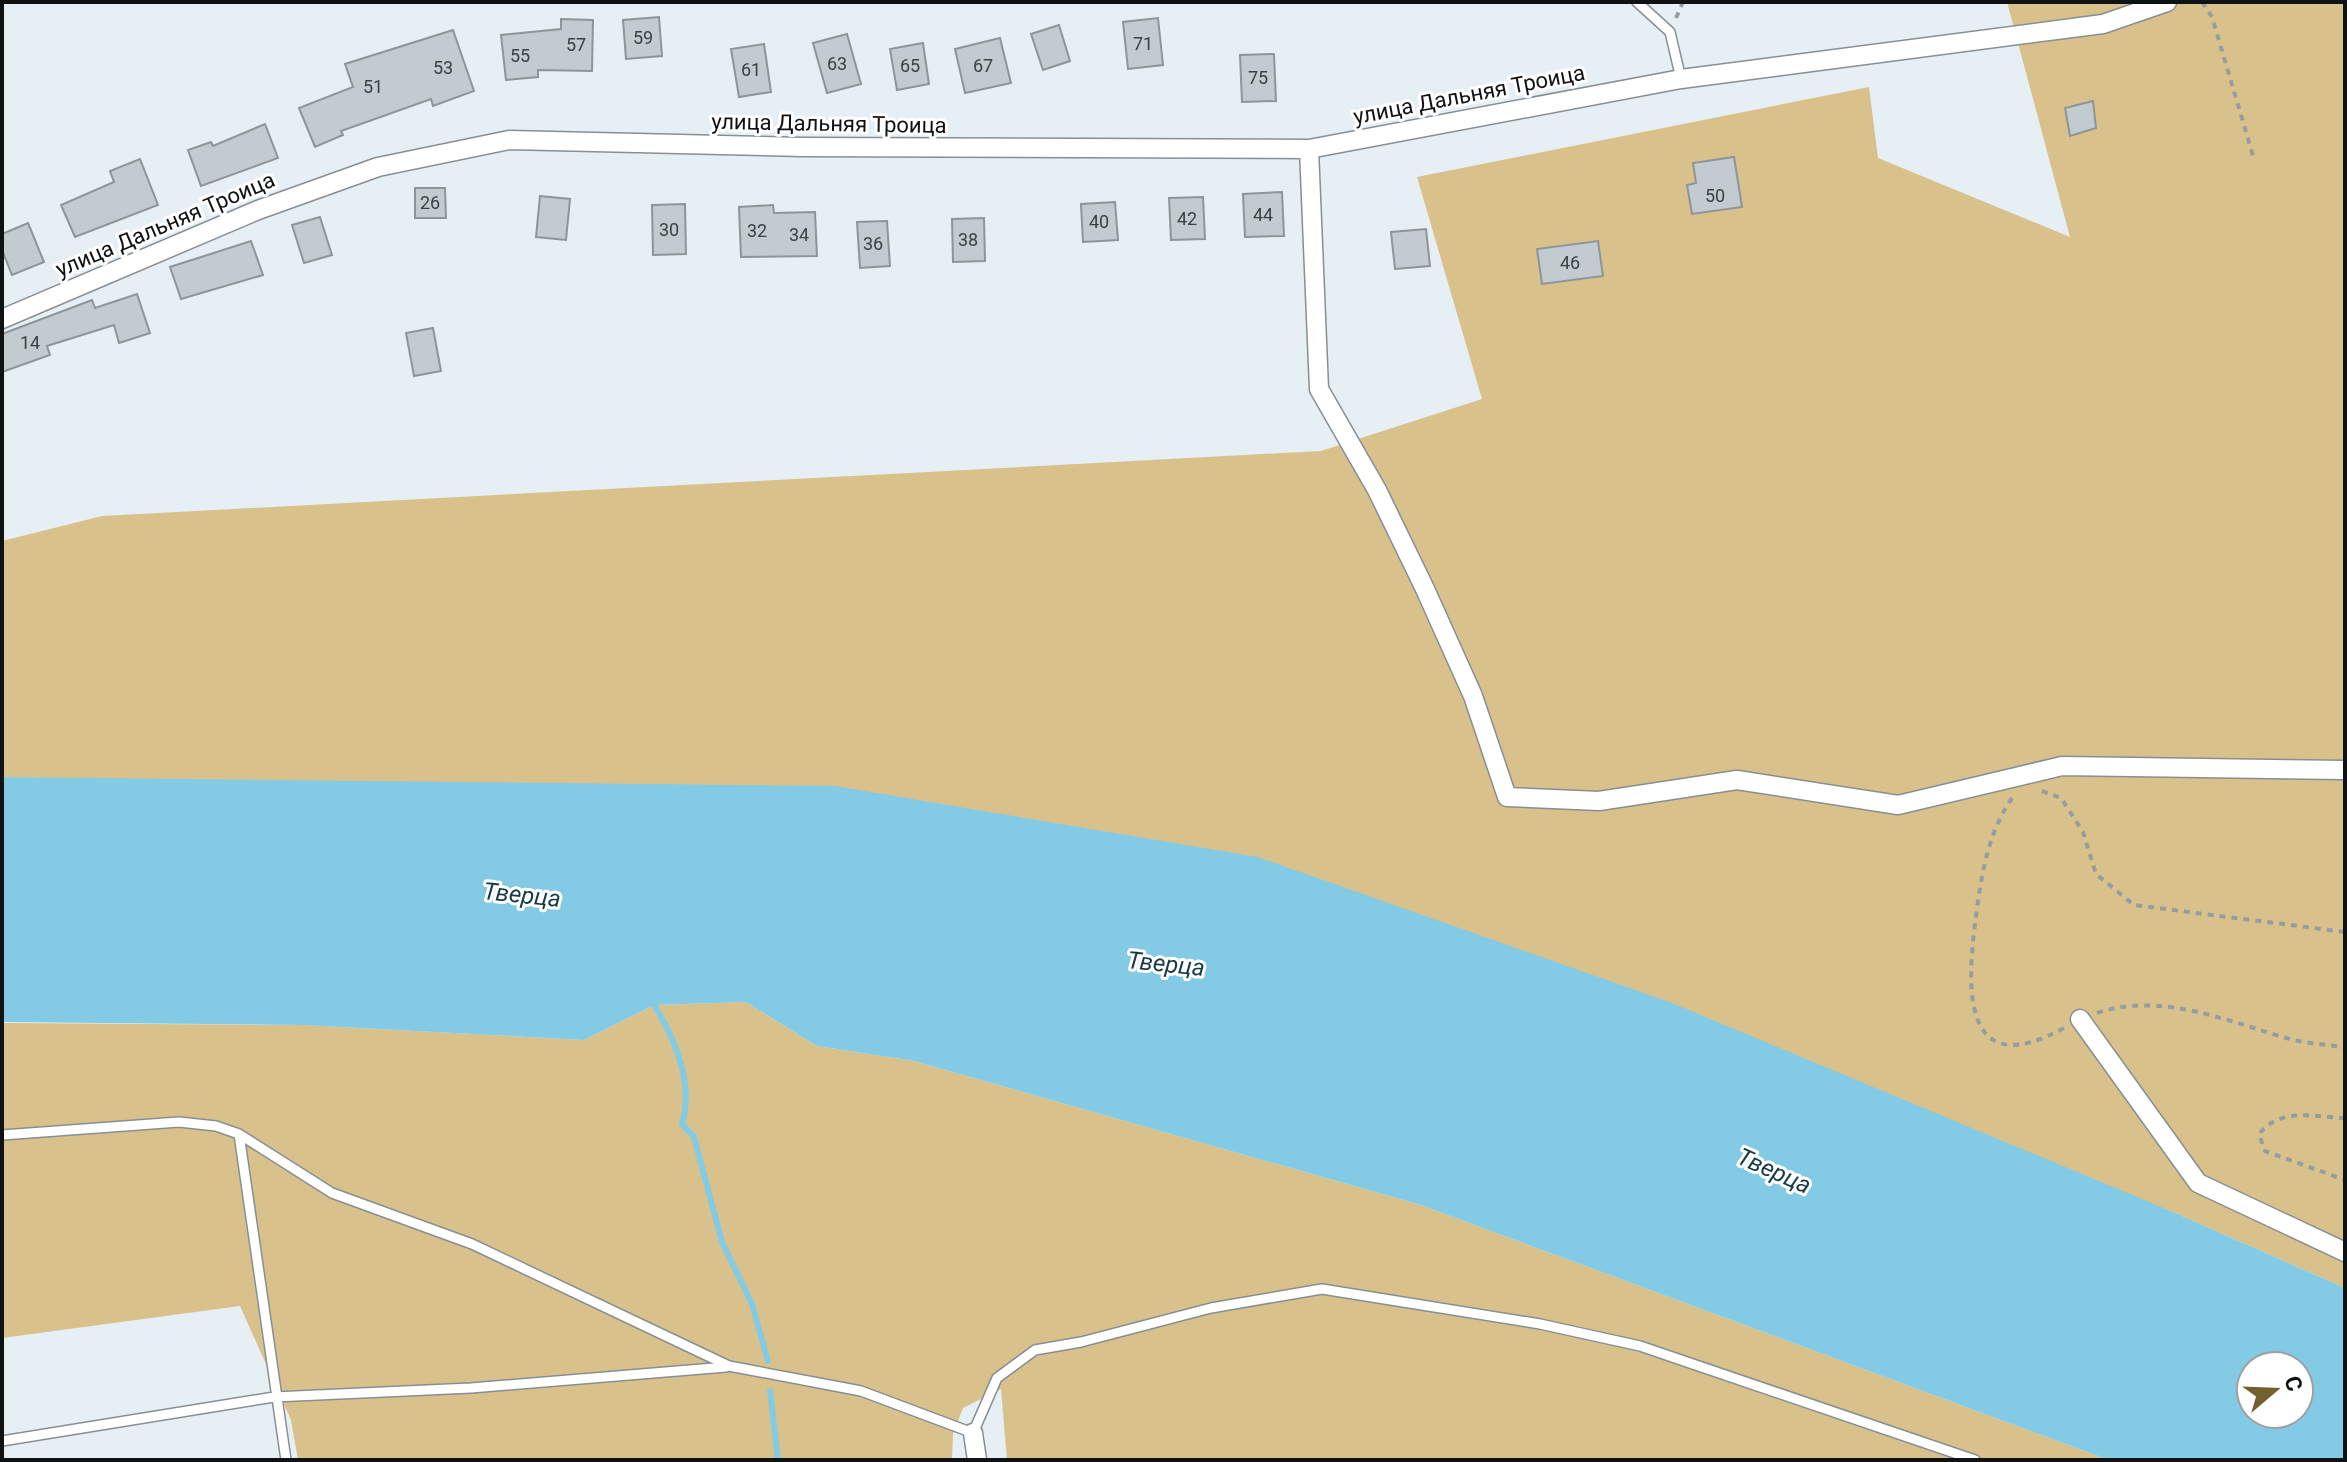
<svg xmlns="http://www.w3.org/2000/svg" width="2347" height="1462" font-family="Roboto,sans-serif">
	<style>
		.green { fill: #d8c18b }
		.water { fill: #83cbe5; fill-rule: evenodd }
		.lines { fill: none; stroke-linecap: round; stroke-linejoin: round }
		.stream { stroke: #83cbe5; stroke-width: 6 }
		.building { fill: #c2cbcf; stroke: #8d9599; stroke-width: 2 }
		.service-casing { stroke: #878f93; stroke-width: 12 }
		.minor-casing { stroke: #878f93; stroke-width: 21 }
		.path { stroke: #969da0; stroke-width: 4; stroke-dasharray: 6 6; stroke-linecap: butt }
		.service { stroke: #fff; stroke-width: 9 }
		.minor { stroke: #fff; stroke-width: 18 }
		.labels { text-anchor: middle; stroke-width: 6; stroke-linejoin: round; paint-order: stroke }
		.number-label { font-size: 18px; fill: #3c4042 }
		.street-label { font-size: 22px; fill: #0f1213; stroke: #fff }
		.water-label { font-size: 24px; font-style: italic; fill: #183a46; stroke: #fff }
	</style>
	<rect width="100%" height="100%" fill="#e6eff3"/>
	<path class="green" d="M2007,2H2345V1288L2166,1209L344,783L2,777V541L102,516L1321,451L1482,399L1417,177L1869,87L1878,158L2070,237Z
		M746,1002L817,1046L914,1061L1421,1205L2109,1460H1007L1001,1389L963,1408L953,1434L952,1460H298L291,1420L240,1306L2,1338V1023L303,1025L584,1040L654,1005Z"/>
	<path class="water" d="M2,777L835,786L1258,857L1672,1003L2166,1209L2345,1288V1460H2109L1421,1205L914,1061L817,1046L746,1002L654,1005L584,1040L303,1025L2,1022ZM2251,1366H2299V1414H2251Z"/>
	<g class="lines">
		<path class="stream" d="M654,1005C675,1038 694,1084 682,1124L694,1137L722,1242L752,1304L768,1361
			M770,1391L778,1460"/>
	</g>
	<path class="building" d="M659,17L662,56L626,59L623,20Z
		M1158,18L1163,65L1128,69L1123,22Z
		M561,19L593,20L592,71L538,70V77L506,80L501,35L561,29Z
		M1059,25L1070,61L1043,70L1031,34Z
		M453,30L474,91L433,106L431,99L341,131L343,135L315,147L299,108L353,87L345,64Z
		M847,34L861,84L827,93L813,43Z
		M1000,38L1011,83L965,93L955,49Z
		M923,43L929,84L897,90L890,49Z
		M764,44L771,92L739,97L731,49Z
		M1274,54L1276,101L1242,102L1240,55Z
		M2093,101L2096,128L2070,136L2065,108Z
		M265,124L278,158L201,186L188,150L211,142L213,146Z
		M1734,157L1742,207L1692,214L1687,185L1696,183L1693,163Z
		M140,159L158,205L75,237L61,205L114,182L110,171Z
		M415,188H445L446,218H415Z
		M1282,192L1284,236L1245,237L1243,194Z
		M540,196L570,199L566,240L536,237Z
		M1203,197L1205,239L1171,240L1169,198Z
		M1115,202L1118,240L1083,242L1081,204Z
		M685,204L686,254L653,255L652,205Z
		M773,205L774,213L815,212L817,256L741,257L739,207Z
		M320,217L332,255L304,263L292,225Z
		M984,218L985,261L953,262L952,219Z
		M887,221L890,266L860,268L857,222Z
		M28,223L44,262L12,275L2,250V234Z
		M1426,229L1430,266L1395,269L1391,232Z
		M251,241L263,275L181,299L170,267Z
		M1598,241L1603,276L1542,284L1537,249Z
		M137,294L150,333L119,343L114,325L47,346L50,355L2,372V334L92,300L95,308Z
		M433,328L441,371L414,376L406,333Z"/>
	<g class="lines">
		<defs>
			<path id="service" d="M1637,2L1670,32L1681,79
				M239,1134L286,1460
				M2,1135L179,1122L216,1126L239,1134L332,1193L472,1244L729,1366L861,1391L973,1433L997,1378L1035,1350L1081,1342L1211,1308L1322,1289L1540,1324L1640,1346L1975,1460
				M2,1441L274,1397L471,1388L726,1367"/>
			<path id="minor" d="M1309,149L1319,389L1377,490L1425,589L1473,696L1507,797L1599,801L1737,780L1898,805L2062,766L2345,770
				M2,319L258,210L378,167L509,140L802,147L1309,149L1681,79L2103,24L2167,2
				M2080,1019L2198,1183L2345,1252
				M973,1433L977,1460"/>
		</defs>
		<use href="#service" class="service-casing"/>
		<use href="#minor" class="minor-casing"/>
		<path class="path" d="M2202,2L2212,17L2254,159
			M1676,18L1683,2
			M2042,791L2061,798L2083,832L2096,874L2134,905L2345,932
			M2012,798C1985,837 1980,885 1974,932C1966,1002 1969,1080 2064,1028
			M2097,1013C2161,991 2229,1022 2290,1039C2308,1044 2327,1044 2345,1048
			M2345,1118C2314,1117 2281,1107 2259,1134L2265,1151L2345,1180"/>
		<use href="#service" class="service"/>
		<use href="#minor" class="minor"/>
	</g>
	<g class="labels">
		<g class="number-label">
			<text x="643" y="44">59</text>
			<text x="1143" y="50">71</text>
			<text x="576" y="51">57</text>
			<text x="520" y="62">55</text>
			<text x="837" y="70">63</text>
			<text x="910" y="72">65</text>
			<text x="983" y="72">67</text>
			<text x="443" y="74">53</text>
			<text x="751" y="76">61</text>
			<text x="1258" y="84">75</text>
			<text x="373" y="93">51</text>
			<text x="1715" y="202">50</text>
			<text x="430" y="209">26</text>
			<text x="1263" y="221">44</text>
			<text x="1187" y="225">42</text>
			<text x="1099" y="228">40</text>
			<text x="669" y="236">30</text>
			<text x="757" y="237">32</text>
			<text x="799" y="241">34</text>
			<text x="968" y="246">38</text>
			<text x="873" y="250">36</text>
			<text x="1570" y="269">46</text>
			<text x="30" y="349">14</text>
		</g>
		<g class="street-label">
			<text transform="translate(1469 94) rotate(-11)" y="8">улица Дальняя Троица</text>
			<text transform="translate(829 123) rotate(1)" y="8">улица Дальняя Троица</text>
			<text transform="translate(165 224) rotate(-23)" y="8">улица Дальняя Троица</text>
		</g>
		<g class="water-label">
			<text transform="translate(522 895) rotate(6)" y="8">Тверца</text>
			<text transform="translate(1166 964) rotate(6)" y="8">Тверца</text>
			<text transform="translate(1774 1171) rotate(24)" y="8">Тверца</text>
		</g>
	</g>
	<rect width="2347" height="1462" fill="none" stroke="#0f1213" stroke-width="8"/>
	<g transform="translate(2275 1390) rotate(71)"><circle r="38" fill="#ffffff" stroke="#9fa0a1" stroke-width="2"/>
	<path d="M0-6L14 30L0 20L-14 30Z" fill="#74602f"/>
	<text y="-12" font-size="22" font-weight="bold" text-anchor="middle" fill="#0f1213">С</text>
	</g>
</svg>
